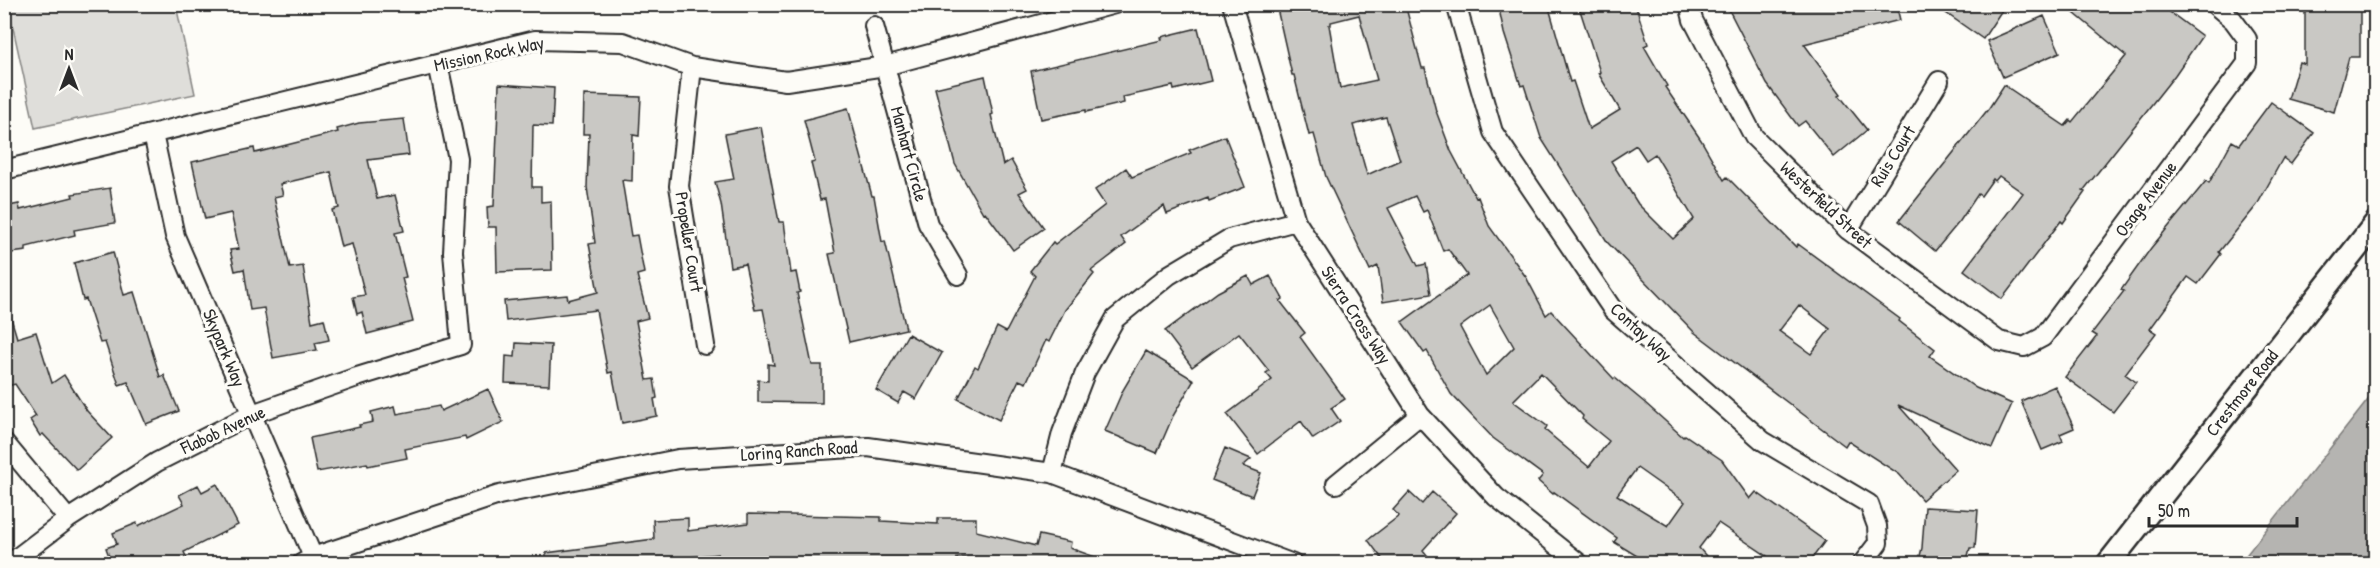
<svg xmlns="http://www.w3.org/2000/svg" width="2380" height="568" font-family="'Patrick Hand',sans-serif">
	<style>
		.green { fill: #dfdeda; stroke: #858482; stroke-width: 1.5 }
		.water { fill: #b5b4b1; stroke: #7e7d7b; stroke-width: 1.5 }
		.building { fill: #c9c8c4; stroke: #2b2b2b; stroke-width: 1.5; fill-rule: evenodd }
		.lines { fill: none; stroke-linecap: round; stroke-linejoin: round }
		.minor-casing { stroke: #2b2b2b; stroke-width: 22 }
		.tertiary-casing { stroke: #2b2b2b; stroke-width: 27 }
		.minor { stroke: #fdfcf7; stroke-width: 18 }
		.tertiary { stroke: #fdfcf7; stroke-width: 22 }
		.labels { text-anchor: middle; stroke-width: 6; stroke-linejoin: round; paint-order: stroke }
		.street-label { font-size: 18px; fill: #2b2b2b; stroke: #fdfcf7 }
	</style>
	<rect width="100%" height="100%" fill="#fdfcf7"/>
	<filter id="ink" filterUnits="userSpaceOnUse"><feTurbulence type="fractalNoise" baseFrequency=".0167" numOctaves="2"/><feDisplacementMap in="SourceGraphic" scale="12" xChannelSelector="R" yChannelSelector="G"/><feConvolveMatrix kernelMatrix="1 2 1 2 8 2 1 2 1" color-interpolation-filters="sRGB"/></filter>
	<g filter="url(#ink)">
		<path class="green" d="M8,5H176L195,94L35,128Z"/>
		<path class="water" d="M2375,391V563H2240Z"/>
		<path class="building" d="M1276,4H1405L1422,68H1425L1436,111L1451,151L1476,198L1478,197L1489,226L1526,277L1546,315L1551,311L1614,379L1615,378L1644,402L1683,437L1685,435L1722,460L1750,499L1756,492L1825,541L1808,564H1761L1767,556L1718,523L1699,548L1713,564H1650L1614,542L1617,538L1554,492L1553,494L1538,481L1543,475L1493,438L1451,394L1427,351L1424,353L1402,322L1467,275L1448,249L1443,251L1427,210L1423,212L1415,196L1388,208L1418,266L1426,264L1431,294L1383,302L1378,266L1370,270L1326,177L1314,134L1309,135L1294,75H1292ZM1359,15L1377,80L1340,88L1329,25H1331V22ZM1386,117L1400,160L1367,175L1353,125ZM1490,305L1514,347L1486,375L1460,327ZM1541,373L1583,416L1582,419L1609,441L1589,467L1545,430L1547,426L1513,401ZM1637,468L1685,502L1668,526L1617,495Z
			M1498,4H1548L1570,82L1573,81L1589,129L1620,110L1598,73L1600,72L1578,4H1635L1648,44L1644,46L1667,86L1665,87L1701,140L1724,180L1727,177L1796,247L1798,244L1900,319L1899,321L1935,349L1930,356L1976,388L2012,404L1992,448L1898,405L1956,470L1922,500L1899,474L1848,441L1845,446L1694,332L1608,243L1541,138L1524,85L1521,86L1504,33ZM1636,145L1646,160L1655,154L1694,219L1673,239L1638,204L1611,161ZM1799,305L1830,329L1811,354L1779,331Z
			M1739,4H1896L1900,20L1804,44L1841,94L1839,95L1867,130L1834,157L1805,121L1798,126L1767,84L1729,10Z
			M1933,4H2006L1983,39Z
			M2063,4H2159L2202,36L2175,75L2083,191L2085,192L2063,223L2061,221L2002,299L1964,270L2023,193L1999,176L1995,181L1993,179L1981,196L1978,194L1960,221L1935,251L1899,221L1989,108L2004,85L2065,126L2070,120L2072,122L2126,56Z
			M2305,4H2360V57H2349L2334,112L2288,99L2299,62L2305,64Z
			M2044,16L2060,52L2003,77L1987,41Z
			M1198,28L1211,81L1174,90L1173,86L1123,97L1124,103L1086,112V110L1041,119L1031,71L1162,40L1161,37Z
			M985,76L993,114L991,115L1003,165L1011,160L1027,189L1019,193L1044,228L1013,250L985,212L983,213L955,164L935,88Z
			M499,84L554,88L552,126L533,125L532,187H541V202L551,201L552,270L497,272L496,227H488L487,207L494,206Z
			M584,95L641,97L639,136L633,135L632,181L622,180L631,236L637,235L644,273L637,275L648,318L636,321L647,380L654,379L657,398L654,399L657,416L622,423L612,372L608,373L596,310L506,321L504,301L567,295L568,300L598,292L589,244L595,243L587,187L589,134H583Z
			M2271,102L2314,133L2291,164L2283,158L2257,205L2219,252L2221,254L2198,284L2188,277L2150,329L2156,333L2125,374L2136,382L2113,412L2065,377L2097,336L2092,333L2124,291L2121,290L2151,248L2206,181L2209,183L2232,141L2239,145Z
			M848,108L872,196H874L882,242L885,241L906,329L849,342L829,254L835,253L825,199L820,200L811,163L815,162L804,120Z
			M404,119L409,155L368,160L377,199L395,195L404,231L395,233L406,277L402,278L413,322L367,334L362,312L357,314L353,297L365,295L352,244L341,247L332,210L339,208L331,172L280,184L283,195L274,197L290,268L303,266L312,322L324,319L329,340L315,343L317,350L273,358L264,308L250,310L244,269L235,271L230,250L239,249L231,213L205,219L192,162L254,148L255,153L338,132L337,129L359,123Z
			M761,127L779,222H784L791,273L796,272L800,292L797,293L812,365H822V403L758,402V380L768,381V364L774,365L763,309L755,310L745,264L730,267L721,204L715,182L734,179L725,134Z
			M1225,136L1245,187L1209,201L1208,198L1167,214L1164,206L1121,237L1126,244L1091,271L1094,274L1065,310L1049,342L1046,340L1026,383L1019,380L999,420L958,399L975,366L978,368L997,327L1006,332L1035,276L1030,271L1053,242L1055,244L1105,205L1095,190L1126,168L1132,177L1191,153L1189,150Z
			M110,188L115,223L74,230L75,235L26,247V251L4,254V207L19,204L20,210L73,197L72,194Z
			M113,252L124,295L134,292L160,377L164,375L179,411L146,424L128,382L119,385L105,342L100,343L86,299L83,300L74,263Z
			M1248,276L1253,285L1270,276L1283,299L1280,301L1305,333L1300,337L1345,399L1331,408L1340,421L1313,439L1301,421L1258,454L1227,414L1272,380L1266,373L1269,371L1239,333L1192,367L1165,331L1218,292Z
			M8,308L17,338L36,332L52,383L64,375L87,411L112,438L77,470L43,434L40,436L30,420L36,416L15,384L4,387V309Z
			M908,334L942,353L916,399L904,392L898,403L876,390Z
			M516,343L551,345L549,385L505,383L506,356L515,357Z
			M1146,351L1194,380L1173,416L1157,453L1105,431L1123,390Z
			M2055,386L2074,428L2060,434L2063,441L2042,450L2021,401Z
			M488,389L503,422L466,440L465,437L405,449L407,458L368,466L367,463L317,472L310,438L360,427L359,425L373,422L371,412L395,406L397,414L439,406L441,411Z
			M1225,448L1251,459L1243,466L1261,473L1252,496L1212,480Z
			M217,484L238,525L184,552L187,559L177,564H112L106,548L117,544L113,533L137,523L138,526L184,504L179,495L198,485L202,492Z
			M1409,492L1422,504L1432,492L1456,513L1423,550L1434,564H1386L1368,540L1399,516L1393,510Z
			M1925,507L1978,510L1975,548H1970L1966,564H1918L1922,548Z
			M748,514L881,517V521L938,524V518H976V531L1036,546L1039,535L1071,542L1070,548L1106,561V564H995L974,558H957V564H720L718,554L679,558V564H546V553L654,539L653,520L688,518V531L748,523Z"/>
		<g class="lines">
			<defs>
				<path id="minor" d="M1232,4L1296,221L1420,415L1496,497L1580,564
					M1456,4L1493,132L1613,310L1763,441L1869,504L1877,526L1878,543L1862,564
					M1689,4L1693,20L1754,137L1848,230L1999,341L2024,347L2043,337L2247,63V39L2233,20L2214,4
					M874,26L928,224L958,275
					M692,67L679,186L705,345
					M153,134L175,236L313,557
					M4,170L535,40L623,42L692,67L786,81L885,66L1115,4
					M1848,230L1939,81
					M4,442L68,519
					M1052,473L1062,433L1085,373L1115,319L1169,275L1229,239L1296,221
					M1336,484L1420,415
					M9,564L68,519L157,462L252,414L357,377L461,345L453,252L458,159L438,64
					M301,564L313,557L499,495L678,459L868,447L1052,473L1293,564"/>
				<path id="tertiary" d="M2108,564L2376,223"/>
			</defs>
			<use href="#minor" class="minor-casing"/>
			<use href="#tertiary" class="tertiary-casing"/>
			<use href="#minor" class="minor"/>
			<use href="#tertiary" class="tertiary"/>
		</g>
	</g>
	<g class="labels">
		<g class="street-label">
			<text transform="translate(489 54) rotate(-12)" y="6">Mission Rock Way</text>
			<text transform="translate(909 154) rotate(75)" y="6">Manhart Circle</text>
			<text transform="translate(1893 156) rotate(-58)" y="6">Ruis Court</text>
			<text transform="translate(2146 199) rotate(-53)" y="6">Osage Avenue</text>
			<text transform="translate(1826 205) rotate(43)" y="6">Westerfield Street</text>
			<text transform="translate(689 242) rotate(81)" y="6">Propeller Court</text>
			<text transform="translate(1356 315) rotate(57)" y="6">Sierra Cross Way</text>
			<text transform="translate(1641 332) rotate(43)" y="6">Contay Way</text>
			<text transform="translate(224 348) rotate(67)" y="6">Skypark Way</text>
			<text transform="translate(2242 393) rotate(-52)" y="6">Crestmore Road</text>
			<text transform="translate(223 430) rotate(-25)" y="6">Flabob Avenue</text>
			<text transform="translate(799 451) rotate(-4)" y="6">Loring Ranch Road</text>
		</g>
	</g>
	<rect width="2380" height="568" fill="none" stroke="#fdfcf7" stroke-width="24"/>
	<rect x="12" y="12" width="2356" height="544" fill="none" stroke="#2b2b2b" stroke-width="2" filter="url(#ink)"/>
	<g transform="translate(69 69)" stroke="#fdfcf7" stroke-width="4.5" paint-order="stroke">
	<path d="M0-4.5L10 22L0 15L-10 22Z" fill="#2b2b2b"/>
	<text y="-9" font-size="16" font-weight="bold" text-anchor="middle" fill="#2b2b2b">N</text>
	</g>
	<path d="M2149 517v9h148v-9" fill="none" stroke="#2b2b2b" stroke-width="3"/>
	<text x="2158" y="517" font-size="18" fill="#2b2b2b" stroke="#fdfcf7" stroke-width="4.5" paint-order="stroke">50 m</text>
</svg>
